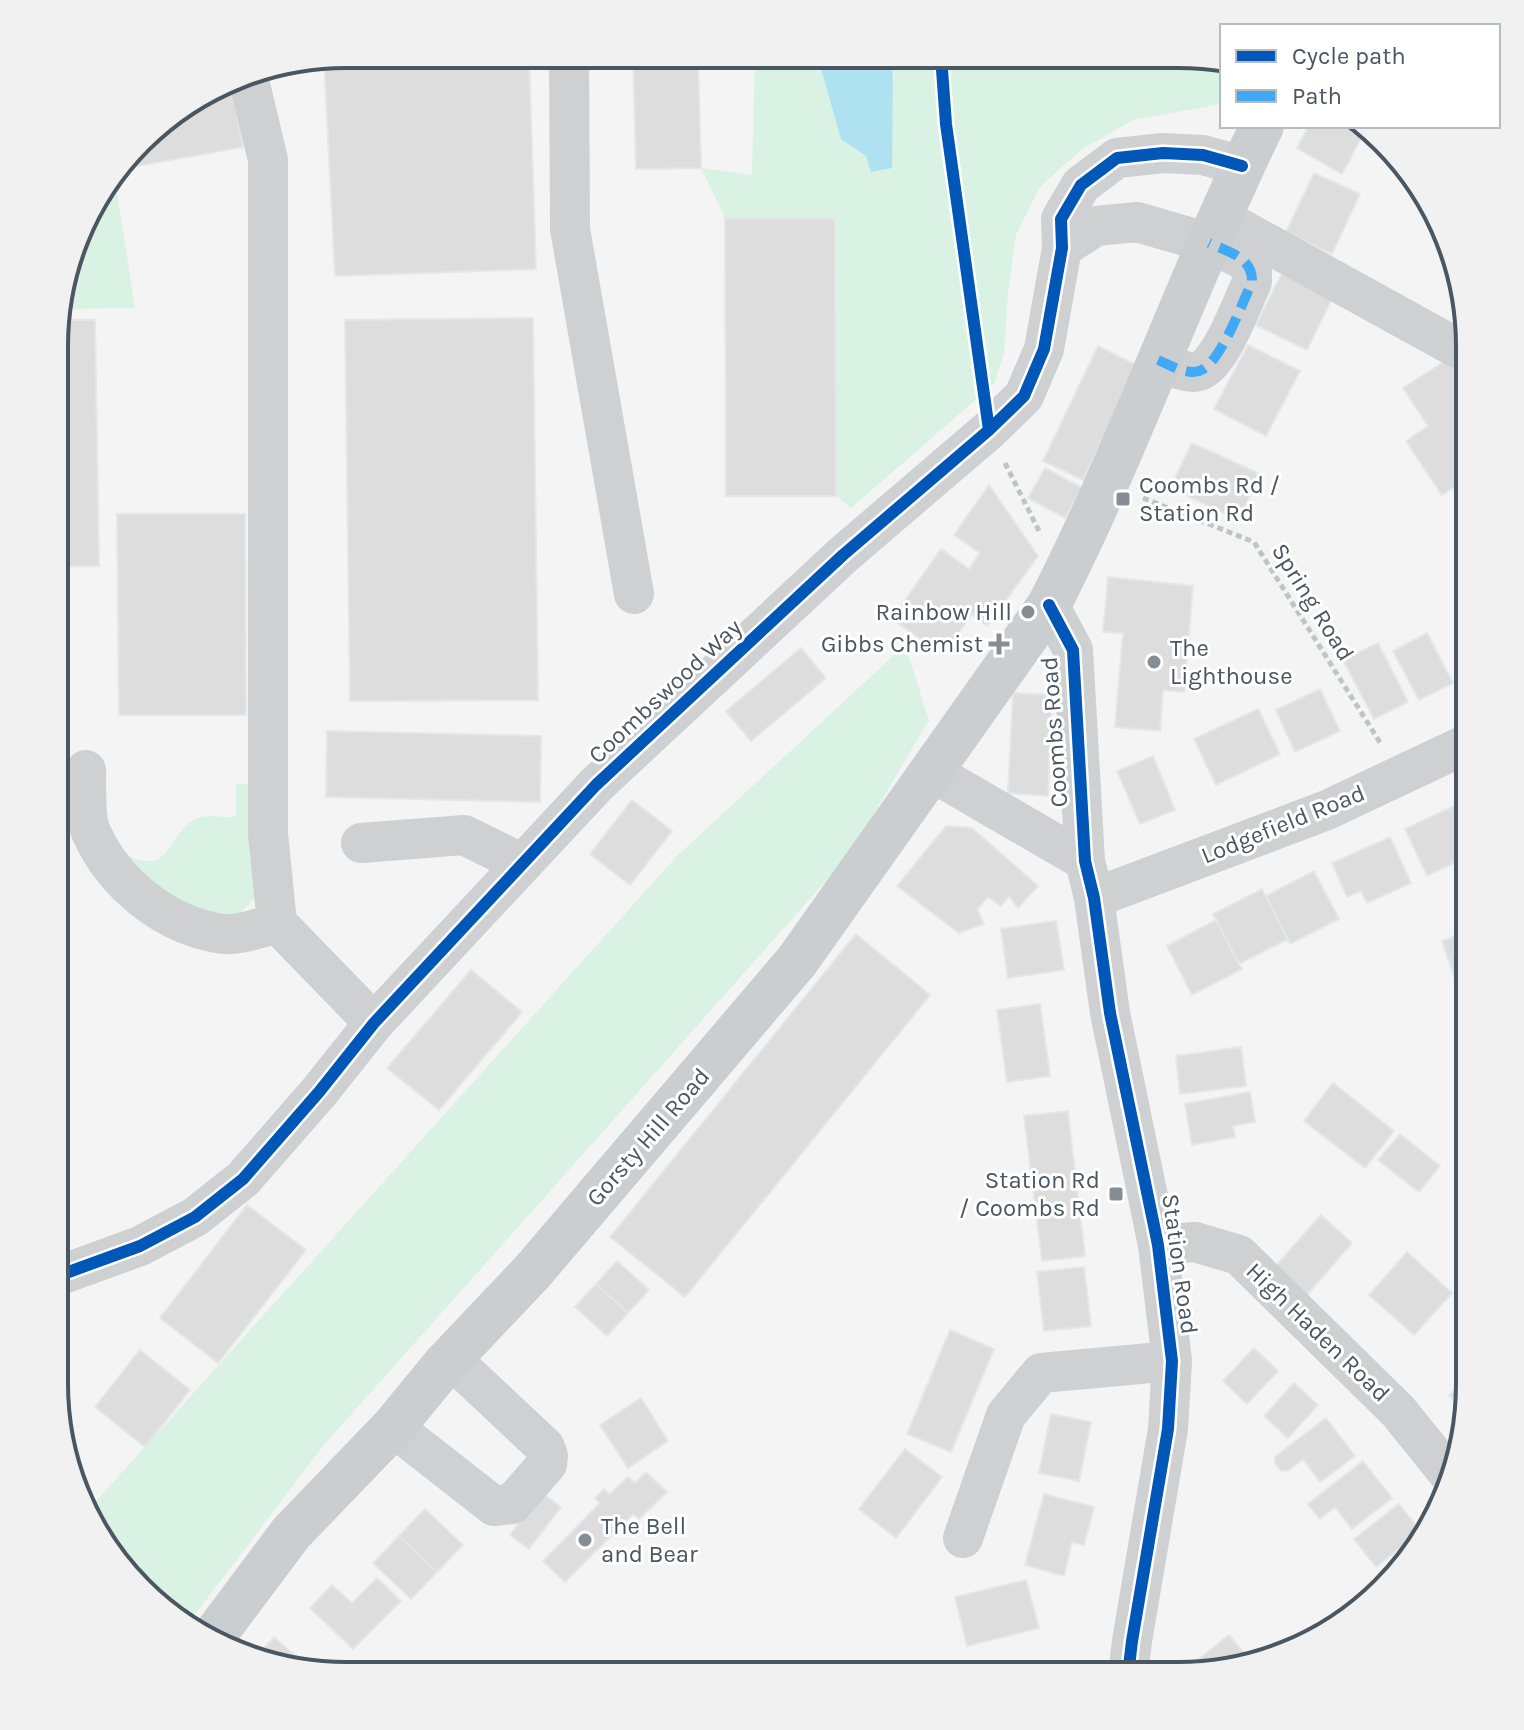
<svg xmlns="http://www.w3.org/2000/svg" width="1524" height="1730" font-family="Karla,sans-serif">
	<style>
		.green { fill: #d9f2e3 }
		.water { fill: #aee2f0 }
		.building { fill: #ddddde; stroke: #e5e6e7; stroke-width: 2 }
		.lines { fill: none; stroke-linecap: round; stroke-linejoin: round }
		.path { stroke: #bcc7c4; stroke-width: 5; stroke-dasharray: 6 4; stroke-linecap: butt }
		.minor { stroke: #ced0d2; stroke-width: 40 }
		.major { stroke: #caced1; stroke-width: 44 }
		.quiet { stroke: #3fa9f5; stroke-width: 10; stroke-dasharray: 20 10; stroke-linecap: butt }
		.cycleway-casing { stroke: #fff; stroke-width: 17 }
		.cycleway { stroke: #0057b8; stroke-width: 12 }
		.poi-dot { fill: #868d94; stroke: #fff; stroke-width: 3 }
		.labels { text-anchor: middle; stroke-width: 6; stroke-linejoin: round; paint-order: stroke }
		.poi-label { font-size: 24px; fill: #4a5661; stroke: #fff; text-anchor: start }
		.street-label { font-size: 24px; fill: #4a5661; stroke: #fff }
		.rim { fill: none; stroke: #4a5661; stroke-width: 4 }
	</style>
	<rect width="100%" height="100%" fill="#f4f4f4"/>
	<path class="green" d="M755,55H817L841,138L866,156L872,172L894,78L893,56H1216L1222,59V104L1133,120L1081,150L1040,187L1016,235L1008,293L1004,353L994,384L851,508L836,496L835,218H725L701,168L752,175Z
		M114,174L135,308L57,309L93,200Z
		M905,645L929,720L850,854L323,1446L187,1625L103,1546L90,1508L677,856Z
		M236,784H248L252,789L255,898L238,915L228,916L185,904L151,881L128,856C174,876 167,831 198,818C208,814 224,819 236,816Z"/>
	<path class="water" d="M817,55L893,56L892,168L871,172L866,156L841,139Z"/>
	<path class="building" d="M346,54L529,55L536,269L335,276L324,58Z
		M633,55H698L701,168L636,169Z
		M231,81L243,147L132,167L130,155L154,126Z
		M1309,126H1363L1366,129L1342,174L1297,148Z
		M1314,173L1360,194L1332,254L1286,232Z
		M725,218H835L836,496H726Z
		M1283,271L1334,295L1307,350L1256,325Z
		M533,318L538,700L350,701L345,320Z
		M57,320H95L99,566H56Z
		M1248,345L1300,371L1266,436L1214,409Z
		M1098,346L1138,366L1083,480L1043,461Z
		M1450,358L1469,388V477L1442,495L1406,441L1428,426L1403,388Z
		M1192,443L1260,474L1239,520L1170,488Z
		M1045,468L1082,488L1065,518L1028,498Z
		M989,485L1038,556L987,626L972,614L943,655L892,619L941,549L969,569L980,553L954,535Z
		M117,514H245L246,715H119Z
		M1108,577L1193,586L1184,692L1163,690L1160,731L1115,727L1123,633L1103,632Z
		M1427,633L1453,683L1419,700L1393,651Z
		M1378,643L1408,702L1374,719L1343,660Z
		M801,648L826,678L751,741L726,711Z
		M1469,650V683L1456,656Z
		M1320,689L1340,731L1295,752L1276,710Z
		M1013,693L1052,695L1048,796L1008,793Z
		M1258,709L1280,754L1216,785L1194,739Z
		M327,731L541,736L540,802L326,797Z
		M1153,756L1175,810L1140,824L1117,771Z
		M1469,799V834L1464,836L1469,847V856L1427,876L1405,829Z
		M632,800L672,831L630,885L590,854Z
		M946,826L972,828L1038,886L1018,908L1009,896L1001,906L988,897L977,909L984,924L959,933L897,886Z
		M1390,837L1411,883L1367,903L1361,891L1347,897L1332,863Z
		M1314,871L1339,919L1290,944L1266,896Z
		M1262,889L1288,939L1239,964L1213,914Z
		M1216,920L1242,969L1192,995L1167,946Z
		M1056,921L1064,970L1008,978L1001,929Z
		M1469,931V994L1461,996L1442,941Z
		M856,934L930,995L685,1297L610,1237Z
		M471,970L522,1012L439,1110L387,1068Z
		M1040,1004L1050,1076L1007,1082L997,1010Z
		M1241,1047L1246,1086L1180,1094L1176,1056Z
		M1333,1083L1394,1131L1365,1168L1304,1121Z
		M1250,1092L1255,1122L1233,1126L1235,1137L1192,1145L1185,1104Z
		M1068,1111L1085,1256L1042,1261L1024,1116Z
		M1400,1134L1440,1166L1419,1192L1378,1160Z
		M247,1205L306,1250L218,1363L160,1318Z
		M1321,1215L1352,1243L1306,1296L1274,1268Z
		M1407,1252L1452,1293L1414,1335L1369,1295Z
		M617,1261L649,1290L628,1313L596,1284Z
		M1084,1267L1091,1326L1044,1331L1037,1272Z
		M596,1284L628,1313L607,1336L575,1307Z
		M950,1330L994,1349L951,1452L907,1434Z
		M1254,1348L1278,1371L1247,1404L1223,1381Z
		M140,1350L190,1390L145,1447L95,1407Z
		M1469,1378V1403L1466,1414L1449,1395Z
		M1294,1383L1318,1405L1288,1438L1264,1416Z
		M641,1398L668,1441L628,1468L600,1425Z
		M1051,1414L1091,1422L1079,1481L1039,1473Z
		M1326,1418L1355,1456L1320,1482L1303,1459L1289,1470L1281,1471L1275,1464V1457Z
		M905,1449L942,1477L896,1538L859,1509Z
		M1363,1461L1392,1498L1352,1529L1335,1507L1320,1519L1308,1504Z
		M646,1472L667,1492L639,1519L633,1514L565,1582L543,1561L600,1503L595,1498L604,1489L610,1494L628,1477L635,1483Z
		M542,1493L561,1507L529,1549L510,1535Z
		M1044,1494L1094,1507L1084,1545L1072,1542L1064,1576L1025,1565Z
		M1399,1504L1421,1532L1376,1567L1354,1539Z
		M425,1509L463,1545L437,1572L399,1536Z
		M399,1536L437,1572L411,1599L373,1563Z
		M1424,1538L1393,1571L1388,1565Z
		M377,1578L401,1601L353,1649L310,1608L332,1585L352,1603Z
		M1026,1580L1039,1628L967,1646L955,1597Z
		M1229,1635L1248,1658L1195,1675L1189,1667Z
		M274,1637L311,1670V1671L258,1655Z"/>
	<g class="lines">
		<path class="path" d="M1005,463L1040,533
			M1143,498L1254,542L1381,744"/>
		<path class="minor" d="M569,55L570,229L634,594
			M247,72L268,160V834L277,923L374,1023
			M1223,219L1457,348L1469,347
			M1062,248L1096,226L1137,222L1209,243L1246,261L1252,271V282C1242,303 1220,365 1199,371C1186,375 1170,365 1158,360
			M1049,605L1073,650L1085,861L1094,898L1110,1013L1158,1245L1172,1361L1168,1429L1132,1641L1128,1675
			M86,770C87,789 84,815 91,832C114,884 166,926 223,934C239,936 262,927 277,923
			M930,771L1085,861
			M361,843L464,835L521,863
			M1094,898L1327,810L1469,743
			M1158,1245L1195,1242L1239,1255L1398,1411L1448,1473
			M55,1277L140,1246L195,1217L243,1179L319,1092L374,1023L596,785L843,555L989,430L1024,396L1044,349L1062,248L1061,219L1081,185L1117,158L1163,153L1203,155L1242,166
			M393,1427L494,1506L512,1504L547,1464L548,1456L545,1447L450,1358
			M963,1538L1006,1415L1041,1373L1172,1361"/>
		<path class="major" d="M211,1640L291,1533L393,1427L444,1365L533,1271L797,961L1049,605C1129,449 1186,283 1262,126"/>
		<path class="quiet" d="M1158,360C1170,365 1186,375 1199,371C1220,365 1242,303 1252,282C1253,257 1228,252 1209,243"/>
		<defs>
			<path id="cycleway" d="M941,56L946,124L989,430
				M1049,605L1073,650L1085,861L1094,898L1110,1013L1158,1245L1172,1361L1168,1429L1132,1641L1128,1675
				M55,1277L140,1246L195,1217L243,1179L319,1092L374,1023L596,785L843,555L989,430L1024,396L1044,349L1062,248L1061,219L1081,185L1117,158L1163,153L1203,155L1242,166"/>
		</defs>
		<use href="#cycleway" class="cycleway-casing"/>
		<use href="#cycleway" class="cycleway"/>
	</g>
	<g class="poi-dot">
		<rect x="1115" y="491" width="16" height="16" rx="4"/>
		<circle cx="1028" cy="612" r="8"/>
		<path d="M995 632h8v8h8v8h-8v8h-8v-8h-8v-8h8z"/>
		<circle cx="1154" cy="662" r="8"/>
		<rect x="1108" y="1186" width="16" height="16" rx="4"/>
		<circle cx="585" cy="1540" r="8"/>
	</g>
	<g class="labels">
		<g class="poi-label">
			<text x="1139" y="493">Coombs Rd /<tspan x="1139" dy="28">Station Rd</tspan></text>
			<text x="1012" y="620" text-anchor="end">Rainbow Hill</text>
			<text x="983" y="652" text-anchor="end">Gibbs Chemist</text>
			<text x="1170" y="656">The<tspan x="1170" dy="28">Lighthouse</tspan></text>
			<text x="1100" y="1188" text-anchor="end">Station Rd<tspan x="1100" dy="28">/ Coombs Rd</tspan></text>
			<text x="601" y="1534">The Bell<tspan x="601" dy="28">and Bear</tspan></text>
		</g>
		<g class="street-label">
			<text transform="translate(1313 602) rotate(58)" y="8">Spring Road</text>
			<text transform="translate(665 691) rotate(-43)" y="8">Coombswood Way</text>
			<text transform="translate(1054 732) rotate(-94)" y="8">Coombs Road</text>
			<text transform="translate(1283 824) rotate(-22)" y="8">Lodgefield Road</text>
			<text transform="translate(648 1137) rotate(-49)" y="8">Gorsty Hill Road</text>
			<text transform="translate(1180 1264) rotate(82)" y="8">Station Road</text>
			<text transform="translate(1318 1332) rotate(44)" y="8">High Haden Road</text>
		</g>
	</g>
	<path d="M0 0H1524V1730H0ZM346 68H1178A278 278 0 0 1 1456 346V1384A278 278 0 0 1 1178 1662H346A278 278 0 0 1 68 1384V346A278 278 0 0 1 346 68Z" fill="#f1f1f2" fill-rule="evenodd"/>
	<path class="rim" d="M346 68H1178A278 278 0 0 1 1456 346V1384A278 278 0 0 1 1178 1662H346A278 278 0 0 1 68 1384V346A278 278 0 0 1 346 68Z"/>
	<rect x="1220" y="24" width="280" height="104" fill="#ffffff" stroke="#b7bbc0" stroke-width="2"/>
	<rect x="1236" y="50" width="40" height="12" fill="#0057b8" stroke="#b7bbc0" stroke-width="2"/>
	<text x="1292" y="64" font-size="24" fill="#4a5661">Cycle path</text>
	<rect x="1236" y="90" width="40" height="12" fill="#3fa9f5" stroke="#b7bbc0" stroke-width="2"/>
	<text x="1292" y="104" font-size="24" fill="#4a5661">Path</text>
</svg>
